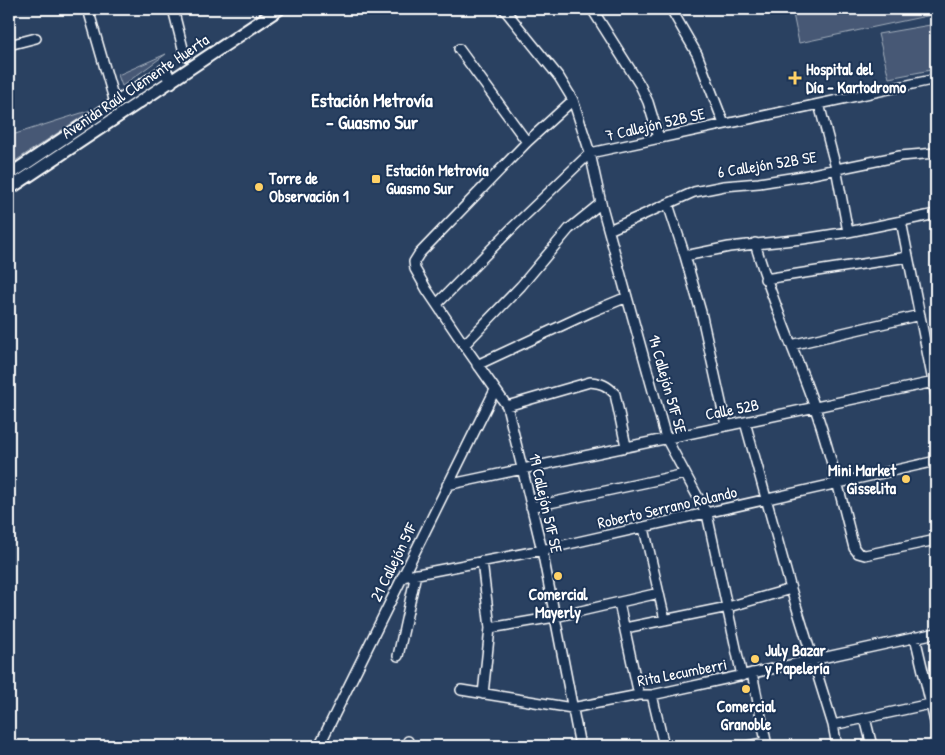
<svg xmlns="http://www.w3.org/2000/svg" width="945" height="755" font-family="'Patrick Hand',sans-serif">
	<style>
		.park { fill: #465975; stroke: #a2acba }
		.lines { fill: none; stroke-linecap: round; stroke-linejoin: round }
		.minor-casing { stroke: #fff; stroke-width: 12 }
		.tertiary-casing { stroke: #fff; stroke-width: 15 }
		.minor { stroke: #1d3557; stroke-width: 9 }
		.tertiary { stroke: #1d3557; stroke-width: 11 }
		.poi-dot { fill: #ffd166; stroke: #1d3557; stroke-width: 2 }
		.labels { text-anchor: middle; stroke-width: 4; stroke-linejoin: round; paint-order: stroke }
		.poi-label { font-size: 16px; font-weight: bold; fill: #fff; stroke: #1d3557; text-anchor: start }
		.street-label { font-size: 16px; fill: #fff; stroke: #1d3557 }
		.quarter-label { font-size: 19px; font-weight: bold; fill: #fff; stroke: #1d3557 }
	</style>
	<rect width="100%" height="100%" fill="#2a4161"/>
	<filter id="ink" filterUnits="userSpaceOnUse"><feTurbulence type="fractalNoise" baseFrequency=".02" numOctaves="2"/><feDisplacementMap in="SourceGraphic" scale="10" xChannelSelector="R" yChannelSelector="G"/><feConvolveMatrix kernelMatrix="1 2 1 2 8 2 1 2 1" color-interpolation-filters="sRGB"/></filter>
	<g filter="url(#ink)">
		<path class="park" d="M792,9H936V14L799,43Z
			M936,24V69L889,78L878,34Z
			M166,54L122,86L118,75Z
			M94,109L9,165V136Z"/>
		<g class="lines">
			<defs>
				<path id="minor" d="M88,9L115,103
					M173,9L185,56
					M504,9L559,77L573,100L590,153L601,203L666,438L707,514L742,676
					M592,9L640,85L648,102L659,138
					M671,9L697,54L724,124
					M9,45L36,38
					M459,49L527,142
					M573,100L527,142L419,254L414,262L415,269L427,290L464,345L507,406L542,550L580,746
					M819,104L836,168L848,232
					M668,204L685,256L701,312L726,425
					M901,221L936,396
					M609,230L694,192L724,186L759,183L803,176L900,156L936,153
					M755,243C771,300 796,353 815,408C831,454 842,501 854,548L858,553L865,555L936,540
					M685,256L729,247L803,239L848,232L936,214
					M765,279L908,257
					M437,304L513,227L590,153L936,79
					M464,345L521,286L569,229L601,203
					M791,345L920,315
					M477,365L591,312L627,297
					M507,406L590,382C601,383 607,385 615,394L626,446
					M745,422L791,589L833,725L837,746
					M447,485L934,382
					M531,507L685,474
					M644,528L665,620
					M482,561L490,628L483,694
					M402,577L542,550L936,461
					M619,603L639,695
					M490,628L555,617L659,593
					M625,628L728,607L791,589
					M915,637L936,726
					M398,656L416,574
					M752,673L767,746
					M461,690L572,708L639,695H652L936,633
					M652,695L664,746
					M865,718L872,746
					M833,725L930,704
					M319,746L495,390
					M408,746V741
					M747,746L766,742"/>
				<path id="tertiary" d="M9,175L165,70L171,82
					M9,189L279,9"/>
			</defs>
			<use href="#minor" class="minor-casing"/>
			<use href="#tertiary" class="tertiary-casing"/>
			<use href="#minor" class="minor"/>
			<use href="#tertiary" class="tertiary"/>
		</g>
	</g>
	<g class="poi-dot">
		<path d="M792.5 70.5h5v5h5v5h-5v5h-5v-5h-5v-5h5z"/>
		<rect x="371" y="174" width="10" height="10" rx="2.5"/>
		<circle cx="259" cy="187" r="5"/>
		<circle cx="906" cy="479" r="5"/>
		<circle cx="558" cy="576" r="5"/>
		<circle cx="755" cy="659" r="5"/>
		<circle cx="746" cy="689" r="5"/>
	</g>
	<g class="labels">
		<g class="poi-label">
			<text x="806" y="75">Hospital del<tspan x="806" dy="18">Día - Kartodromo</tspan></text>
			<text x="386" y="176">Estación Metrovía<tspan x="386" dy="18">Guasmo Sur</tspan></text>
			<text x="269" y="184">Torre de<tspan x="269" dy="18">Observación 1</tspan></text>
			<text x="896" y="476" text-anchor="end">Mini Market<tspan x="896" dy="18">Gisselita</tspan></text>
			<text x="558" y="600" text-anchor="middle">Comercial<tspan x="558" dy="18">Mayerly</tspan></text>
			<text x="765" y="656">July Bazar<tspan x="765" dy="18">y Papelería</tspan></text>
			<text x="746" y="712" text-anchor="middle">Comercial<tspan x="746" dy="18">Granoble</tspan></text>
		</g>
		<g class="street-label">
			<text transform="translate(135 86) rotate(-34)" y="6">Avenida Raúl Clemente Huerta</text>
			<text transform="translate(655 124) rotate(-13)" y="6">7 Callejón 52B SE</text>
			<text transform="translate(767 164) rotate(-9)" y="6">6 Callejón 52B SE</text>
			<text transform="translate(668 384) rotate(74)" y="6">14 Callejón 51F SE</text>
			<text transform="translate(732 409) rotate(-11)" y="6">Calle 52B</text>
			<text transform="translate(546 503) rotate(77)" y="6">19 Callejón 51F SE</text>
			<text transform="translate(667 507) rotate(-13)" y="6">Roberto Serrano Rolando</text>
			<text transform="translate(393 562) rotate(-64)" y="6">21 Callejón 51F</text>
			<text transform="translate(682 672) rotate(-11)" y="6">Rita Lecumberri</text>
		</g>
		<g class="quarter-label">
			<text x="372" y="107">Estación Metrovía<tspan x="372" dy="22">- Guasmo Sur</tspan></text>
		</g>
	</g>
	<rect width="945" height="755" fill="none" stroke="#1d3557" stroke-width="30"/>
	<rect x="15" y="15" width="915" height="725" fill="none" stroke="#fff" stroke-width="2" filter="url(#ink)"/>
</svg>
